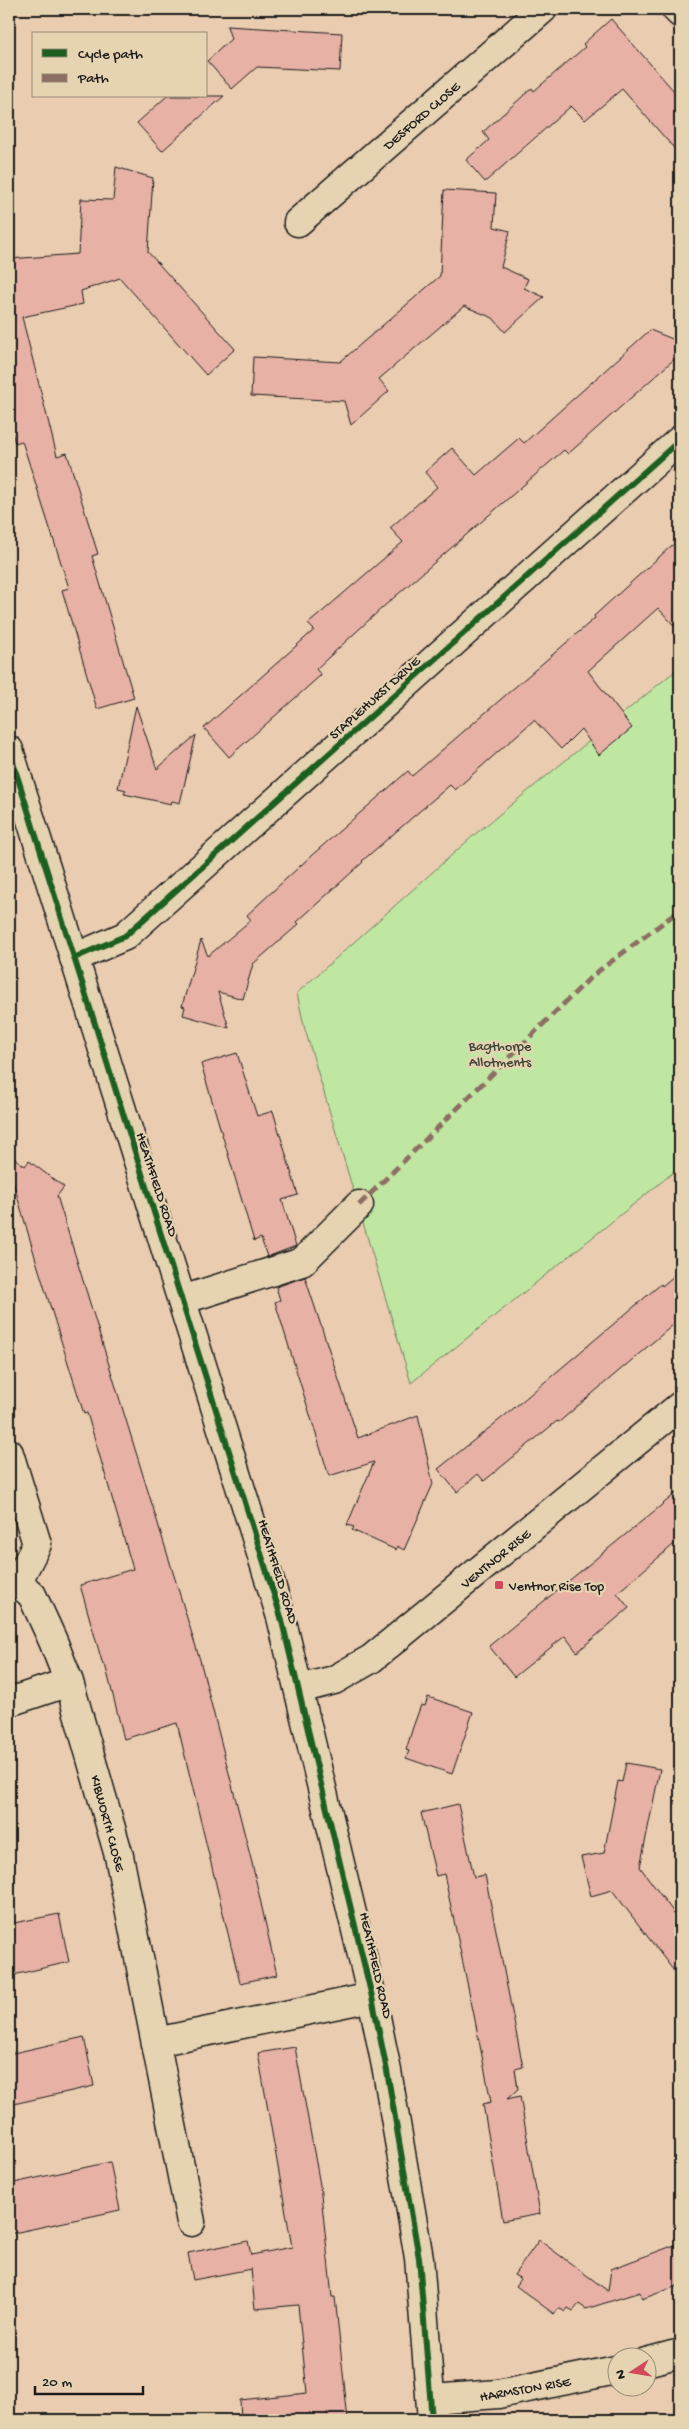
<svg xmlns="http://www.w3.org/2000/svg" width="689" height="2429" font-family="'Gochi Hand',sans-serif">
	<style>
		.green { fill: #c0e7a2; stroke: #6e825f }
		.building { fill: #e7b1a5; stroke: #1c1c1c }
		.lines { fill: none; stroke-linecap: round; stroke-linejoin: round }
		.minor-casing { stroke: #1c1c1c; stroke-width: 31 }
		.major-casing { stroke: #1c1c1c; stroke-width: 31 }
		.minor { stroke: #e6d3b1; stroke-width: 28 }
		.major { stroke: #e6d3b1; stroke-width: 28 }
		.quiet { stroke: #8d6e63; stroke-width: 5; stroke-dasharray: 10 5; stroke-linecap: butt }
		.cycleway-casing { stroke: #e6d3b1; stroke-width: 9 }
		.cycleway { stroke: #1b5e20; stroke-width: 6 }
		.poi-dot { fill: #d1495b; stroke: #e6d3b1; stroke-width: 2 }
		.labels { text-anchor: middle; stroke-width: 4.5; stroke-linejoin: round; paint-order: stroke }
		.street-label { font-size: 14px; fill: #1c1c1c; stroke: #e6d3b1 }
		.park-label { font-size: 14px; fill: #3d4537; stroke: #e6d3b1 }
		.poi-label { font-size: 14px; fill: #1c1c1c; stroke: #e6d3b1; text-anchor: start }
	</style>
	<rect width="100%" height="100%" fill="#eaccb0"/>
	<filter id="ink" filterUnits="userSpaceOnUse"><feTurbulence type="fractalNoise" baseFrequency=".02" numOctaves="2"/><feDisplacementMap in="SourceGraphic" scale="10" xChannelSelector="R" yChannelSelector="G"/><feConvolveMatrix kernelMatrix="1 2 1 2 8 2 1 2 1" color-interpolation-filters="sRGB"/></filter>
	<g filter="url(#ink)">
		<path class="green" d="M680,667V1167L411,1383L304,1026L297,993L473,836Z"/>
		<path class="building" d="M611,19L680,98V155L622,89L585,120L571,106L485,182L466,160L489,140L483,132L532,88L534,91L585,47L583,44Z
			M227,26L342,33L340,71L257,67L232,89L207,61L231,39Z
			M167,96H224L162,151L137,123Z
			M116,167L153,178L148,252L235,349L206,375L120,278L81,291L83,304L22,317L57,456L67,453L98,554L92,556L134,698L97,709L62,590L69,588L22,441L15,443L9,422V259L78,254L81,199L113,200Z
			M444,190L496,193L494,227L510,231L501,267L528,279L524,288L544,297L505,332L493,318L464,306L379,379L389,391L351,425L344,401L251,396L253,357L340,362L440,276Z
			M650,330L680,342V354L568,454L564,450L382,608L316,669L321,675L229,757L204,728L314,630L308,624L403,542L390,528L437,487L425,472L452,448L476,475L519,438L524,443Z
			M680,538V632L658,608L588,671L632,728L599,755L581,729L561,749L534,720L455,790L450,785L362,861L363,862L297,922L299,924L253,964L243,999L218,992L229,1028L183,1015L185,1007L182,1006L201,940L208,956L251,920L247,915L312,855L408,771L412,776L595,618L594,616Z
			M136,706L157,769L196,735L180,803L172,801L171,804L124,794L126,790L118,788Z
			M237,1053L257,1116L273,1111L298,1195L282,1200L296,1246L267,1257L261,1238L254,1241L201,1064Z
			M9,1154L25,1166L29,1161L64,1187L57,1196L200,1660L252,1863L277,1975L240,1983L177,1723L124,1739L105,1664L103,1665L80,1585L133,1569L87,1413L84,1414L38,1267L9,1168Z
			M680,1271V1319L559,1422L557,1421L484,1481L478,1474L457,1492L438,1469L508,1413L661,1284L662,1286Z
			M305,1277L358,1438L418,1415L433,1484L404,1550L397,1546L396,1550L352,1530L354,1527L347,1525L374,1462L329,1476L275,1302L280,1300L276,1287Z
			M680,1490V1539L617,1593L629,1608L577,1652L565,1636L514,1677L489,1646Z
			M428,1697L473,1712L452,1774L406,1758L409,1751L406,1750L413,1727L421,1705L425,1706Z
			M626,1763L660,1769L640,1867L680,1921V1979L612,1890L591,1896L581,1857L604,1853L618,1781L622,1782Z
			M458,1804L474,1877L485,1875L523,2067L515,2069L518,2089L507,2099L520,2096L540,2214L503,2221L483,2104L491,2102L474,2015L444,1874L436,1876L421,1813Z
			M59,1914L69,1962L9,1976V1924Z
			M84,2037L94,2086L9,2105V2054Z
			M295,2047L320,2185L332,2297H335L348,2420H241L240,2400L307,2393L298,2305L255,2309L251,2269L193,2280L188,2253L248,2241L251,2255L292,2247L258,2053Z
			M110,2162L120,2210L9,2234V2184Z
			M539,2240L608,2291L611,2269L680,2243V2285L642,2299L640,2292L586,2309L579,2304L573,2311L568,2308L565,2312L559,2308L554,2314L516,2286L521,2279L514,2275Z"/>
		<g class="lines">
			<defs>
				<path id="minor" d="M676,9L680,13
					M298,222L543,9
					M74,958L125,936L680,440
					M182,1300L302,1262L359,1205
					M9,1453L37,1544L18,1581
					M9,1575L32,1595L53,1641L69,1682L119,1856L191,2222
					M299,1689L334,1680L371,1659L680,1406
					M9,1702L69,1682
					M156,2042L372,1997
					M646,2362L680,2353
					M432,2399L498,2394L616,2370"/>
				<path id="major" d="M9,750L281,1617L372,1997L387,2071L419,2258L432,2420"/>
			</defs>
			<use href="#minor" class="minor-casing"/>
			<use href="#major" class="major-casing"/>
			<use href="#minor" class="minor"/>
			<use href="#major" class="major"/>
			<path class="quiet" d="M359,1205L592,976L680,910"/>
			<defs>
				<path id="cycleway" d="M9,750L281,1617L372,1997L387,2071L419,2258L432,2420
					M74,958L125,936L680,440"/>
			</defs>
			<use href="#cycleway" class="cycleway-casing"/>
			<use href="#cycleway" class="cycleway"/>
		</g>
	</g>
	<rect class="poi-dot" x="494" y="1580" width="10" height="10" rx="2.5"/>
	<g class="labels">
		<g class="street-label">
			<text transform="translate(421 115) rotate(-41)" y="5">DESFORD CLOSE</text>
			<text transform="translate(374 697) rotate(-42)" y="5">STAPLEHURST DRIVE</text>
			<text transform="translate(158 1184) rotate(72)" y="5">HEATHFIELD ROAD</text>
			<text transform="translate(495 1558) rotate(-39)" y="5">VENTNOR RISE</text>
			<text transform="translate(279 1571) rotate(73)" y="5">HEATHFIELD ROAD</text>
			<text transform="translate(109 1823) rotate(75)" y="5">KIBWORTH CLOSE</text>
			<text transform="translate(377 1965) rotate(77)" y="5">HEATHFIELD ROAD</text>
			<text transform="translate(525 2388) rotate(-10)" y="5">HARMSTON RISE</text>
		</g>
		<g class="park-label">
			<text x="500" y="1050">Bagthorpe<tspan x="500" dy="16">Allotments</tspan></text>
		</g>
		<g class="poi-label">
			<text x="509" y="1590">Ventnor Rise Top</text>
		</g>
	</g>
	<rect width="689" height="2429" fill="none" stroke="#e6d3b1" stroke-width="30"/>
	<rect x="15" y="15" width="659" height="2399" fill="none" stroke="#1c1c1c" stroke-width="2" filter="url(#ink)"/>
	<rect x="32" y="32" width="175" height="65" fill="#e6d3b1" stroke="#958a75"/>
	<rect x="42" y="49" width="25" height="8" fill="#1b5e20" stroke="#958a75"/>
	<text x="78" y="58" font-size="15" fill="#1c1c1c">Cycle path</text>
	<rect x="42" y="74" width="25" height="8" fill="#8d6e63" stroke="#958a75"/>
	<text x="78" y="82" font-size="15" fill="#1c1c1c">Path</text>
	<g transform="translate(632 2372) rotate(258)"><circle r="24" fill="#e6d3b1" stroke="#958a75"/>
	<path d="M0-4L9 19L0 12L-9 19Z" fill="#d1495b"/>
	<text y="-8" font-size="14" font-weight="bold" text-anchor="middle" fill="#1c1c1c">N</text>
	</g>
	<path d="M35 2386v8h108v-8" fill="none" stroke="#1c1c1c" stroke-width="2.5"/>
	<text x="42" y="2386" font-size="15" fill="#1c1c1c" stroke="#e6d3b1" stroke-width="4" paint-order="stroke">20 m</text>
</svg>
